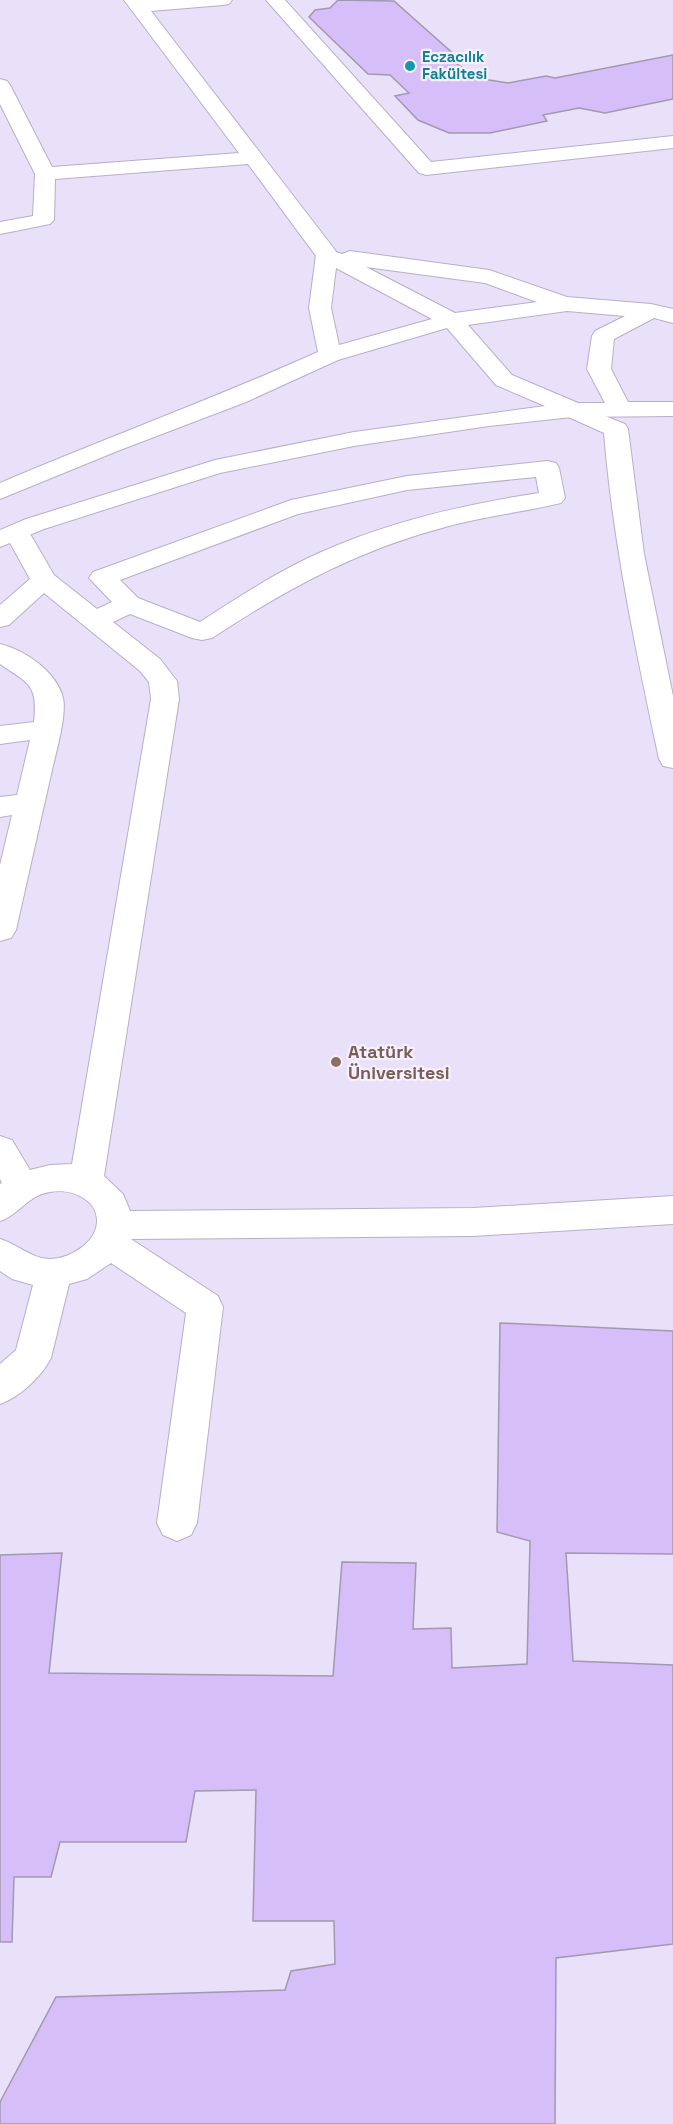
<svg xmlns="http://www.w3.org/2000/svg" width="673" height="2124" font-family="'Space Grotesk',sans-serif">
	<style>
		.building { fill: #d6bff9; stroke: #a298b0; stroke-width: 1.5 }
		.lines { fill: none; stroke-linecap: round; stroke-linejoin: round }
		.minor-casing { stroke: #b8afc7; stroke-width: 2 }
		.major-casing { stroke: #b8afc7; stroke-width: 2 }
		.minor { fill: #fff; fill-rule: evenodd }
		.major { fill: #fff; fill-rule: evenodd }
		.culture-dot { fill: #0f9aa8; stroke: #f5effe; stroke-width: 2 }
		.education-dot { fill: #8d6e63; stroke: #f5effe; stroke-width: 2 }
		.labels { text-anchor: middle; stroke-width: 4.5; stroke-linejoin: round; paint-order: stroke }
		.far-culture-label { font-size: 15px; font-weight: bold; fill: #0d838f; stroke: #f5effe; text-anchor: start }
		.education-label { font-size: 18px; font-weight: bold; fill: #785e54; stroke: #f5effe; text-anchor: start }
	</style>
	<rect width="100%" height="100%" fill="#e9e0f9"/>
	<path class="building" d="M338,0L394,1L457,57L449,58L477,78L508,83L546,76L555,78L673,55V99L605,113L579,108L543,115L547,121L490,133H449L418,120L395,96L409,93L390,75L368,74L309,17L315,10L330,8Z
		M500,1323L673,1331V1554L566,1553L573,1661L673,1665V1944L556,1958L555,2124H0V2102L56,1997L285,1990L291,1971L335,1964L334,1921H253L256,1790L195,1791L186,1842H60L51,1877H14L12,1942H0V1555L62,1553L49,1673L333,1676L342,1562L416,1563L413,1629L451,1628L452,1668L527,1664L530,1541L497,1532Z"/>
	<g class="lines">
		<defs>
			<path id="minor" d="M124,0H232L229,4L223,5L151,11L335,250L338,255L335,260L327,261L319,260L248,164L55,179L54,220L50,224L0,234V222L33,216L35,174L0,104V79L7,81L10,85L52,167L239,153Z
				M266,0H285L431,162L673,136V148L426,175L419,173Z
				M572,403L625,424L628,429L644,554L673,696V768L663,766L659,759C636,651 613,543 604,433L564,415L560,410L564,405Z
				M547,461L556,463L559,468L565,498L561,503C524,512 486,516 449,526C360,549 288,588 212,638L202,640L192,638L130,614L113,622L160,659L177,681L179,699L104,1176L123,1194L130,1211L473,1208L673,1196V1224L473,1236L131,1239L218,1296L223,1307L197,1523L191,1535L177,1541L163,1535L157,1523L186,1313L111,1263L87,1279L69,1284L51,1358C41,1377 20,1397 0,1404V1364L16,1350L33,1285L12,1279L0,1271V1239C17,1244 32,1259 50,1259C69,1259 96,1243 97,1222C98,1198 69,1188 50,1192C28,1195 19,1215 0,1221V1184L2,1183L0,1179V1136L12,1140L30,1170L50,1165L72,1164L151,699L149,682L140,671L44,593L9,625L0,627V605L30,579L4,532L8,527L17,524L26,527L54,575L97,609L112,602L89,578L93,572L291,500L407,476ZM536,477L539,493C459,505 379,524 306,559C269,577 234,600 200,622L138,598L120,580L298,514L407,490Z
				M0,644C25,650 57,672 63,698C67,714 56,753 52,770C40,823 28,876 16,930L11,938L0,941V865L12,815L0,817V797L17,795L30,740L0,744V726L34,722C38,684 29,684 0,664Z"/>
			<path id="major" d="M327,249L342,254L350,251L489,270L567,297L651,304L673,309V323L654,318L614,339L611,369L628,402H673V416L572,417L489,426L354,446L220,473L44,529L0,547V530L26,519L215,460L354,432L545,406L496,385L447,328L338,360L246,402L120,450L0,499V483C106,438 213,399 318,352L309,308L316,255L319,250ZM366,267L485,283L537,302L455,313ZM336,268L432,319L339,345L331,308ZM567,311L625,316L595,331L592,336L587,369L605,403H578L512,375L468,325Z"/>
		</defs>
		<use href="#minor" class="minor-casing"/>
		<use href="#major" class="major-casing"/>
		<use href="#minor" class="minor"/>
		<use href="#major" class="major"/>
	</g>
	<circle class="culture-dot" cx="410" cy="66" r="6"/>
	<circle class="education-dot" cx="336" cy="1062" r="6"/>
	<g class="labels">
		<g class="far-culture-label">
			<text x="422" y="62">Eczacılık<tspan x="422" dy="17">Fakültesi</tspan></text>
		</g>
		<g class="education-label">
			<text x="348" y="1058">Atatürk<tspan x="348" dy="21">Üniversitesi</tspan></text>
		</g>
	</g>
</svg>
